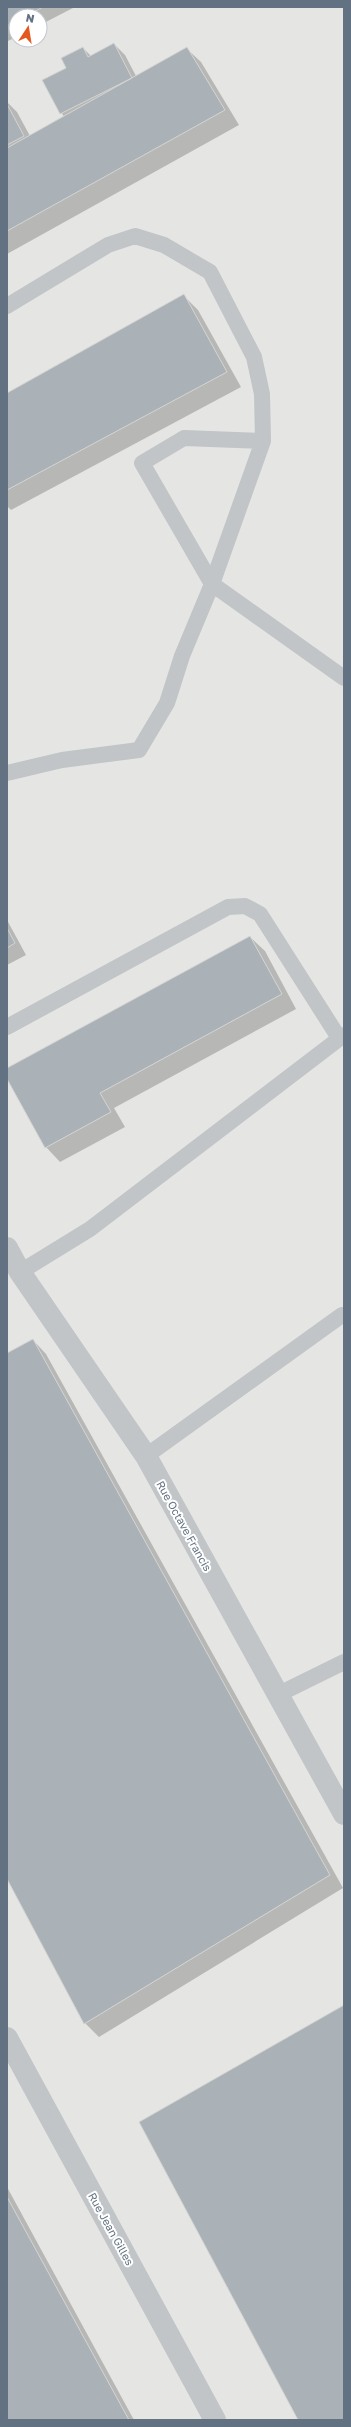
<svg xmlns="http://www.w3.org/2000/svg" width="351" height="2427" font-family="'Golos Text',sans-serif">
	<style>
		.built { fill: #e5e6e4; fill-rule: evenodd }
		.shadow { fill: #0003 }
		.building { fill: #aab1b7; stroke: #d5d5d3 }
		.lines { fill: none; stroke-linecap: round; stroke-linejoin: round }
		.service { stroke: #c1c5c8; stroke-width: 16 }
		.minor { stroke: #c1c5c8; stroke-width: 22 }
		.labels { text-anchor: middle; stroke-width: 4; stroke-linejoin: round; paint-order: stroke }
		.street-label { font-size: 11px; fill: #637282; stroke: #fff }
	</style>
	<rect width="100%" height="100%" fill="#f4f4f0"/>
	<path class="built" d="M7,7H344V2420H7ZM16,16H40V40H16Z"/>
	<path class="shadow" d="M7,7H72L73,8L40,25V16H16V37L8,41Z
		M114,44L125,55L136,76L186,48L201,62L239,125L7,254V102L17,112L30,136L64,117L44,80L67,68L83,48L91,56Z
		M183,295L198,310L241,387L11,510L7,506V394Z
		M7,920L26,955L7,965Z
		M250,937L265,951L296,1009L114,1108L125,1127L60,1162L46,1147L7,1077V1069Z
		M33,1340L46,1354L343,1888L99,2037L85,2023L7,1877V1354Z
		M7,2187L134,2420H7Z"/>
	<path class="building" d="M7,7H43L26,16H16V21L7,26Z
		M114,43L132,78L60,114L42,80L66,68L61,58L83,47L88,57Z
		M187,47L225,110L7,231V148Z
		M7,104L24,136L7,145Z
		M184,294L227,372L7,490V393Z
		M7,928L15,943L7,948Z
		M250,936L282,994L100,1093L111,1112L45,1148L7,1079V1068Z
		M33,1339L330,1875L84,2024L7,1879V1353Z
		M344,2005V2420H298L139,2122Z
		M7,2197L129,2420H7Z"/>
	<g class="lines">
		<path class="service" d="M7,306L108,245L135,236L164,245L210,272L254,357L262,394L263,441L212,584L182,656L167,703L139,750L62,760L7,773
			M263,441L184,438L142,463L212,584L344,678
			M7,1027L228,907L245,906L260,914L339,1038
			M20,1272L90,1229L344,1035
			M146,1456L342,1315
			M277,1695L344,1662"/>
		<path class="minor" d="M7,1248L20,1272L146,1456L344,1814
			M7,2038L215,2420"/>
	</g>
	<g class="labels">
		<g class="street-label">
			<text transform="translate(184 1526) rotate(61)" y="4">Rue Octave Francis</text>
			<text transform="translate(111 2229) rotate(61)" y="4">Rue Jean Gilles</text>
		</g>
	</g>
	<rect width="351" height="2427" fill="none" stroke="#637282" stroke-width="16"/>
	<g transform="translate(28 28) rotate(12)"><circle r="19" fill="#ffffff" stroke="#c1c7cd"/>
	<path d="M0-3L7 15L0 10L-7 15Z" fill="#e6571f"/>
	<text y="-6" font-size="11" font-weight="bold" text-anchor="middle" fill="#637282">N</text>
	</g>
</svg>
